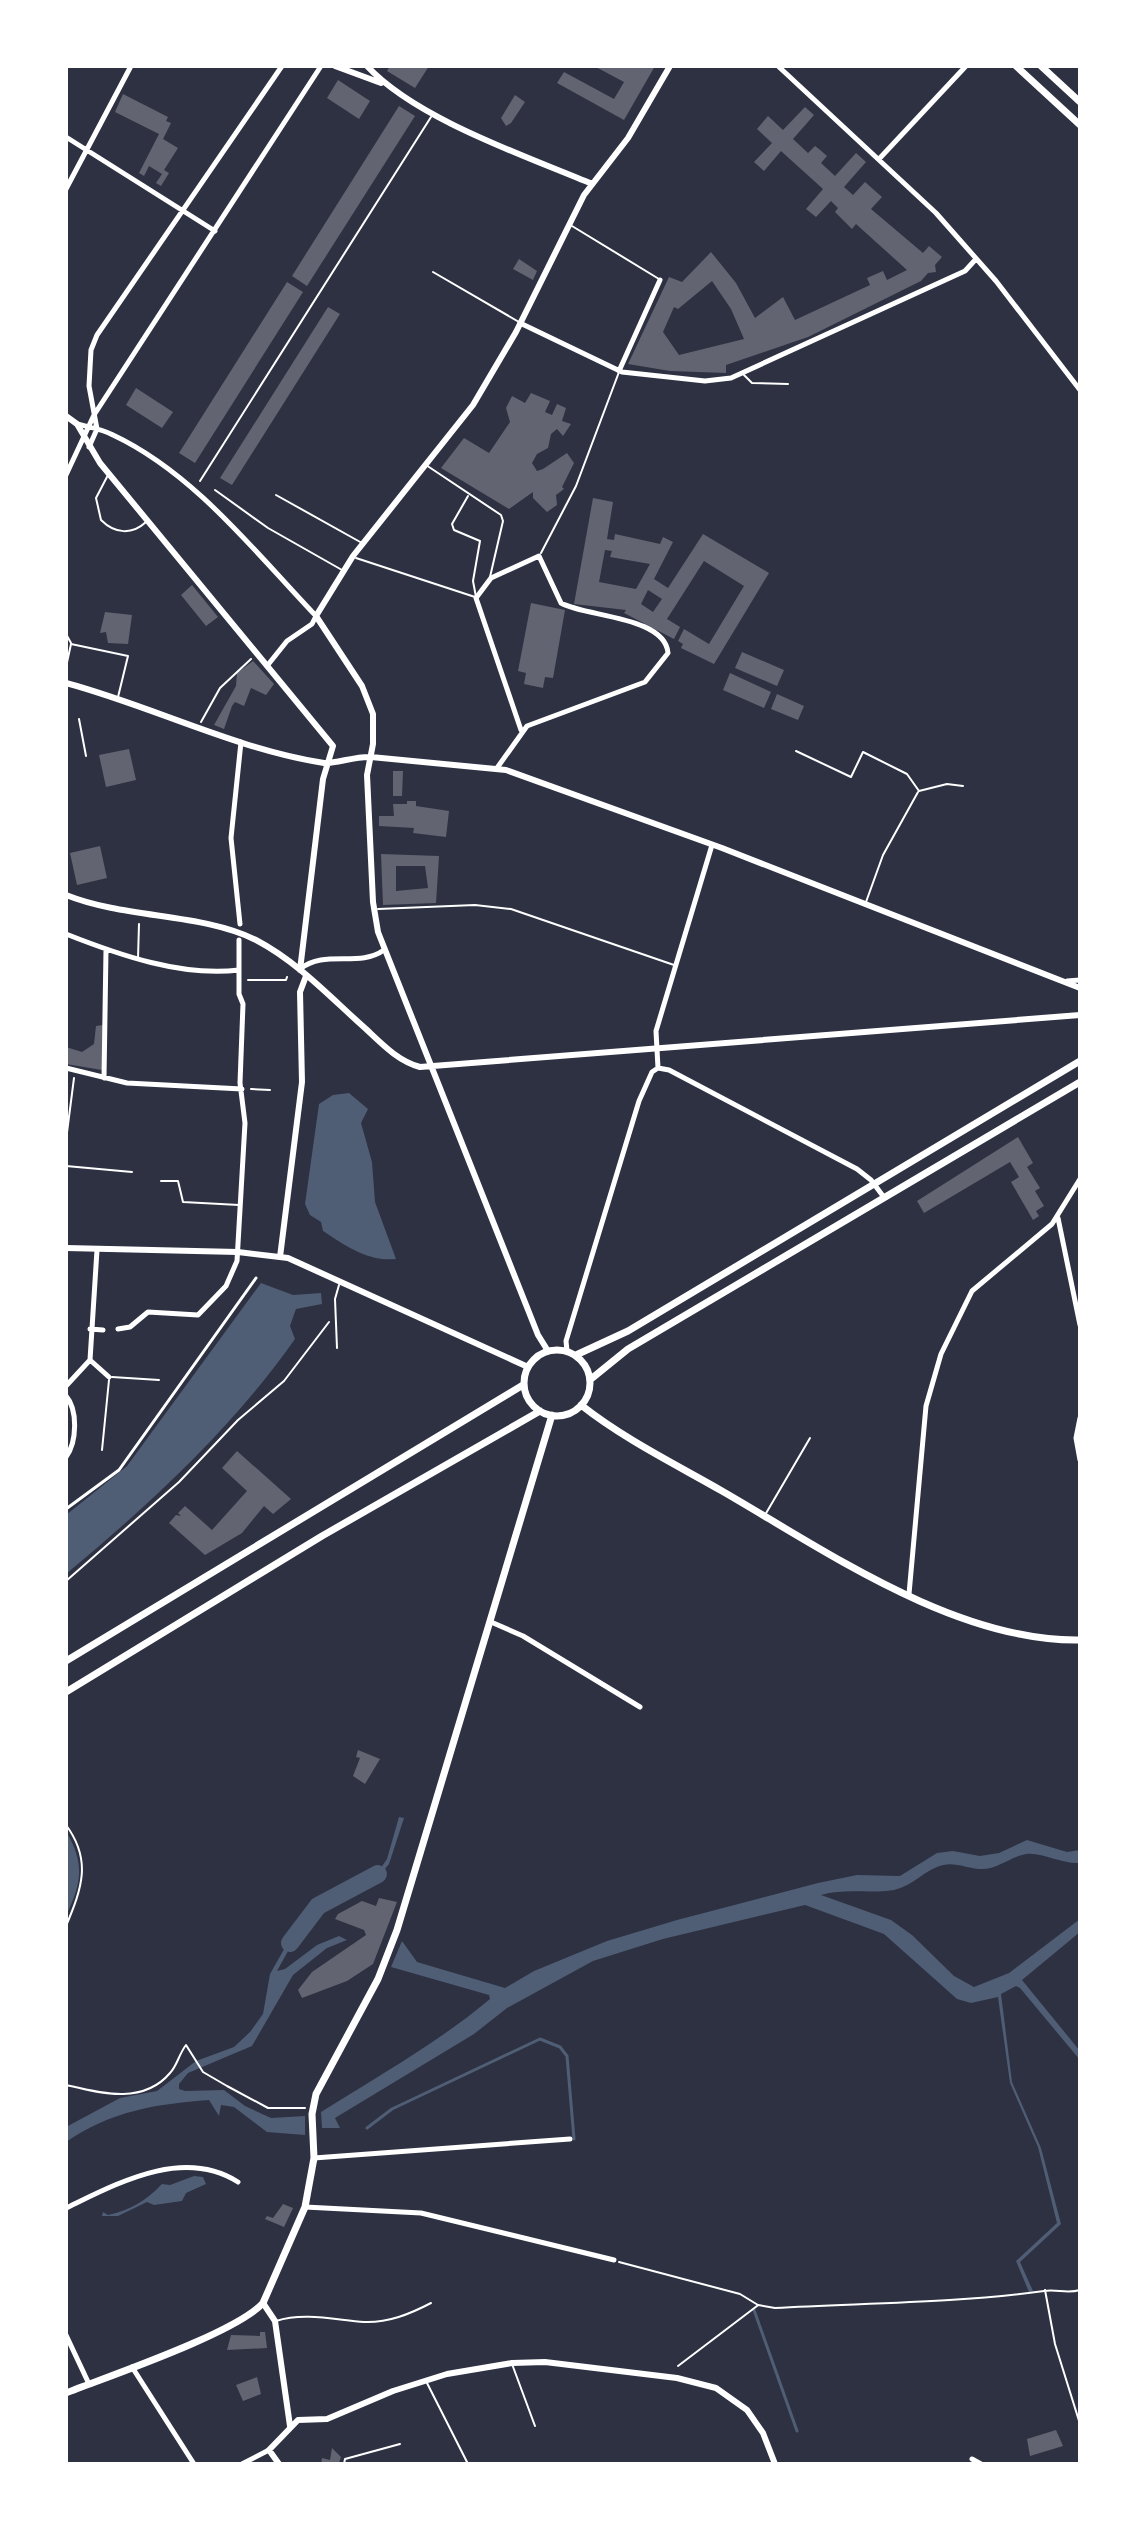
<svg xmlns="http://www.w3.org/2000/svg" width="1146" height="2530" font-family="'Times New Roman',serif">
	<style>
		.water { fill: #4f5d75 }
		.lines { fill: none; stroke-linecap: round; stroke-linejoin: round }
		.stream { stroke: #4f5d75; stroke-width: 3 }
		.river { stroke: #4f5d75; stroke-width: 18 }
		.building { fill: #626471; fill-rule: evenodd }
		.path { stroke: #fff; stroke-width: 2 }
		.service { stroke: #fff; stroke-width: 2 }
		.pedestrian { stroke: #fff; stroke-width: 3 }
		.minor { stroke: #fff; stroke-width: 5 }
		.tertiary { stroke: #fff; stroke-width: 6 }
		.secondary { stroke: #fff; stroke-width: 7 }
	</style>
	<rect width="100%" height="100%" fill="#2d3142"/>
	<path class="water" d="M349,1093L368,1109L361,1123L372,1162L375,1202L396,1259C368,1262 346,1246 323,1231L321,1222L310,1215L305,1204L319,1104L333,1095Z
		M261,1283L293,1295L321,1293L322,1304L296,1309L290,1326L295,1339C231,1430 151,1503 66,1574V1515L127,1466Z
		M399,1817L404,1818L389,1864L380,1875L318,1906L303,1924L277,1971L285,1969L317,1945L339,1936L347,1940L327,1948L293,1975L252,2046L188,2073L179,2084V2089L185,2091L224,2090L245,2106L271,2118L305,2116V2135L267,2132L234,2107L221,2105L219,2116L209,2100C156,2104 111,2111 66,2142V2127L120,2098L157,2091L196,2061L234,2047L250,2032L263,2014L270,1974L300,1921L310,1908L378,1872L387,1859Z
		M66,1831C85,1864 82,1882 66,1916Z
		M1027,1840L1067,1852L1080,1850V1863C1060,1864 1043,1852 1026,1854C1010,1857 997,1870 980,1869C965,1868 952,1860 937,1867C922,1873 912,1886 894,1890C870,1894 845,1888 821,1895L891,1920L912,1935L954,1976L974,1987L1009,1973L1080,1919V1932L1022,1980L1080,2051V2060L1020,1988L1016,1986L1001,1994L1012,2082L1041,2148L1061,2224L1020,2262L1033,2291L1029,2292L1016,2261L1057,2223L1038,2147L1010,2083L998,1997L971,2003L957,1999L884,1934L805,1905L663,1939L593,1961L507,2008L474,2034L335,2118L340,2128H322L321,2112C378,2076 439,2042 490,1999L489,1995L391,1967L402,1941L417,1962L505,1988L534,1971L607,1941L677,1920L818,1883L857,1875L900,1876L937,1853L953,1851L980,1856L999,1853Z
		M194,2176L203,2177L206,2184L186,2193L182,2201L154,2205L147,2202L118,2216H102L103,2212L108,2215C130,2210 146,2201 162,2184L170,2185Z"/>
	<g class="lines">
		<path class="stream" d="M367,2128L392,2109L540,2039L560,2047L567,2056L574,2139
			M754,2310L797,2431"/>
		<path class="river" d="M290,1943L318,1906L378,1874"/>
	</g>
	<path class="building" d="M390,66H429L415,88L387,71Z
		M594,66H655L624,120L557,83L564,72L614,99L624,82Z
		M338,80L370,101L359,119L327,98Z
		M123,94L168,117L166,121L171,123L163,139L178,148L164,170L169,173L161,186L156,183L162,174L149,166L144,176L139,173L159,134L115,112Z
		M515,95L525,102L511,123L506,126L501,118Z
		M399,106L415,116L307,286L292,276Z
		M805,107L814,115L793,139L808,153L815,146L819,149L827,156L821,163L835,176L856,153L866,162L844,187L853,195L865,182L882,197L871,209L923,253L929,246L942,257L935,265L936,272L928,273L921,281L808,337L726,365V373L670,371L628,364L669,277L682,282L711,252L736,283L755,318L783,297L795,320L870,285L867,278L883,271L887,280L907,270L856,224L852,229L835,212L838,208L831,201L816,217L806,209L823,189L781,151L764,171L754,162L772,143L757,129L768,116L783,130ZM712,281L731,309L744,339L679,355L663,332L674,307L678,309Z
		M519,259L537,271L533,280L513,269Z
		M287,282L303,292L195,463L179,453Z
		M328,307L340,314L232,485L220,478Z
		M136,388L173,412L162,428L126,405Z
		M531,393L550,401L545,412L552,415L557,404L566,408L562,421L571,424L563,436L557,429L551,434L548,448L537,454L532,463L537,471L543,469L567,453L574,463L562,487L564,489L556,495L557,505L547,512L533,498V492L509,509L441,468L464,438L489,453L510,422L506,408L512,396L525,403Z
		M593,498L613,502L607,539L614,540L615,534L660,544L663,537L673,542L654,579L668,588L703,534L769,573L714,664L681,648L683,644L678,641L684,629L709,644L744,586L704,561L667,619L680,627L674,639L624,613L626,610L574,604ZM605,550L612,551L610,557L650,564L636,589L599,582ZM648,590L662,599L653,612L641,604Z
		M192,585L218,617L206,626L181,595Z
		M531,603L565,610L553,678L545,677L543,688L524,684L526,673L518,671Z
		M105,612L132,615L128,644L108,643L106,632L100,633Z
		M742,652L784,670L777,686L735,668Z
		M253,661L274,684L266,695L251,688L244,706L235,702L232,706L224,729L214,725L236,686L237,673Z
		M730,673L771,692L764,708L723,690Z
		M777,694L804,706L798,720L771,709Z
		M129,749L136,780L106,787L99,755Z
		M393,771H403L402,796H393Z
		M407,801H416V806L449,811L446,837L413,833L414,828L379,826V816H394L393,804H407Z
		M100,846L107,878L77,885L70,853Z
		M381,854L439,856L436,903L383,905ZM396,866H425L428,888L396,891Z
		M103,1025L102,1070L66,1064V1047L82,1052L94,1044L96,1026Z
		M1018,1137L1033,1163L1027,1167L1040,1188L1035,1191L1044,1206L1036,1211L1039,1216L1033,1220L1011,1182L1019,1177L1010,1162L924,1213L917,1201Z
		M237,1451L291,1499L273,1514L264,1506L242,1533L205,1555L169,1523L176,1515L181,1516L178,1513L185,1506L212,1530L247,1491L222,1468Z
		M358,1750L380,1759L365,1784L353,1776L360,1758L356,1757Z
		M379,1898L397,1902L373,1964L347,1981L302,1998L298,1990L312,1972L366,1935L364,1930L335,1919L338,1914L362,1901L376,1906Z
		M283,2204L293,2208L284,2227L265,2219L267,2216L273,2218Z
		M260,2332H265L267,2348L227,2350L231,2335L260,2336Z
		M257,2377L261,2394L243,2401L236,2385Z
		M1056,2430L1063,2446L1030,2456L1027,2439Z
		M332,2448L341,2457L339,2463L321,2464L322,2458L330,2460Z"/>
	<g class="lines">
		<path class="path" d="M79,719L86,756
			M201,722L220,688L251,659
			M248,980H286L287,977
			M251,1089L270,1090
			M66,1140L74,1078
			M66,1581L179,1482L238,1420L284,1381L329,1322
			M66,1825C92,1860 82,1888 66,1926
			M66,2085C100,2093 143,2105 170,2073C177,2066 179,2054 186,2045L203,2072L227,2086L268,2108H305
			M619,2262L740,2294L758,2305L775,2308C864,2303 955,2303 1044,2291C1057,2289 1067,2294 1080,2290
			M1045,2290L1055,2344L1080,2424
			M678,2366L757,2306"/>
		<path class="service" d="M572,226L659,279
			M433,272L519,322
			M744,375L752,383L788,384
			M426,465L501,515L503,521L490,577
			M108,475L96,498L101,520C115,534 132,535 146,522
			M200,481L431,117
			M215,490L268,528L342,570
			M276,495L362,543
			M468,496L452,524L454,530L480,541L473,581L476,597
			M541,553L576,486L619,372
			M356,558L475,597
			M66,634L71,643
			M66,667L71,644L128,656L118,697
			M796,751L851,777L863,752L907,774L919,791L947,784L963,786
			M866,902L883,855L918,792
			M378,909L475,905L511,909L674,965
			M138,958L139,924
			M66,1166L132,1172
			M161,1181H178L183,1202L239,1205
			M337,1348L335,1299L339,1285
			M112,1377L159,1380
			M102,1450L109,1380
			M765,1515L810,1438
			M276,2321C304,2312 336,2320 364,2322C388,2323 410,2314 431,2303
			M512,2364L535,2426
			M427,2383L468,2464
			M344,2464L345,2459L400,2444"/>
		<path class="pedestrian" d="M66,1509L119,1470L256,1278"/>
		<path class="minor" d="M778,66L936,213L996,281L1080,390
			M66,137L215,231
			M879,159L966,66
			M66,189L131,66
			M520,323L622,372L705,381L731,378L965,271L976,259
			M619,371L660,280
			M77,424C89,427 102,429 113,435C194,473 255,552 316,616L312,624L287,641L267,666
			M89,447L97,429L89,386L91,350L97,335L282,66
			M66,475L94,415L321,66
			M497,768L527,726L645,682L668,653C665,616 585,617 561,603L539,556L491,578L476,598L521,730
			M240,924L231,838L241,742
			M66,934C119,955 182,977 239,970
			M300,969C325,949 359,968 384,950
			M1067,981L1080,980
			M66,1068L127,1083L242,1089
			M658,1068L669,1070L857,1169L871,1180L883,1196
			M658,1068L656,1031L712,845
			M104,1078L106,950
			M1058,1218L1080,1325
			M90,1329L103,1330
			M118,1329L130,1327L148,1312L198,1315L226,1286L237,1261L245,1123L240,1083L243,1004L239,994V940
			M567,1351L566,1341L639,1101L652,1072L658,1068
			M90,1360L109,1377
			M66,1386L90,1360L97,1250
			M66,1396C78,1410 77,1442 66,1457
			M1080,1418L1076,1438L1080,1460
			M909,1594L926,1406L941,1354L972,1291L1052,1224L1080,1179
			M491,1622L523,1636L640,1707
			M314,2158L570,2139
			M305,2207L421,2213L614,2260
			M66,2208C118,2183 183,2147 238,2182
			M66,2335L89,2384
			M132,2367L194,2464
			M972,2459L981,2464
			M242,2464L269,2450"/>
		<path class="tertiary" d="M335,66L381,83
			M367,66C416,119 526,156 592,184
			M66,416L77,424L100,463L333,746L323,779L300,970
			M66,683C152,706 235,749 324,763C335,764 356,756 371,757L506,770L722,848L1080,988
			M66,895C126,919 203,913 256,940C298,962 331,998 366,1029C382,1044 398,1061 420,1067L1080,1015
			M66,1248L238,1252L288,1258L528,1367
			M280,1257L302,1082L300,992L306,976
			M548,1351L538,1335L378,932L373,902L367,775L373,744V714L362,686L316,616L353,556L473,405L516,332L584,195L628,138L670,66
			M263,2303L275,2321L290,2426
			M279,2464L269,2450L298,2420L327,2419L393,2391L447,2374L512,2363L545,2362L677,2378L716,2388L747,2410L763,2433L775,2464"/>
		<path class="secondary" d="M1016,66L1080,125
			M1041,66L1080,102
			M524 1383a33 33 0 1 1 66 0a33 33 0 1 1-66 0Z
			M576,1355L628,1331L1080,1061
			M591,1379L628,1349L1080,1082
			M581,1405C624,1439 675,1464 722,1491C826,1551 956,1642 1080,1640
			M66,1661L523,1385
			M66,1692L322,1536L540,1411
			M66,2393C109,2376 236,2333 263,2303L305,2207L314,2158L312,2114L316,2094L378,1979L397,1930L552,1415"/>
	</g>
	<rect width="1146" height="2530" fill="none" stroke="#ffffff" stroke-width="136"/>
</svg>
